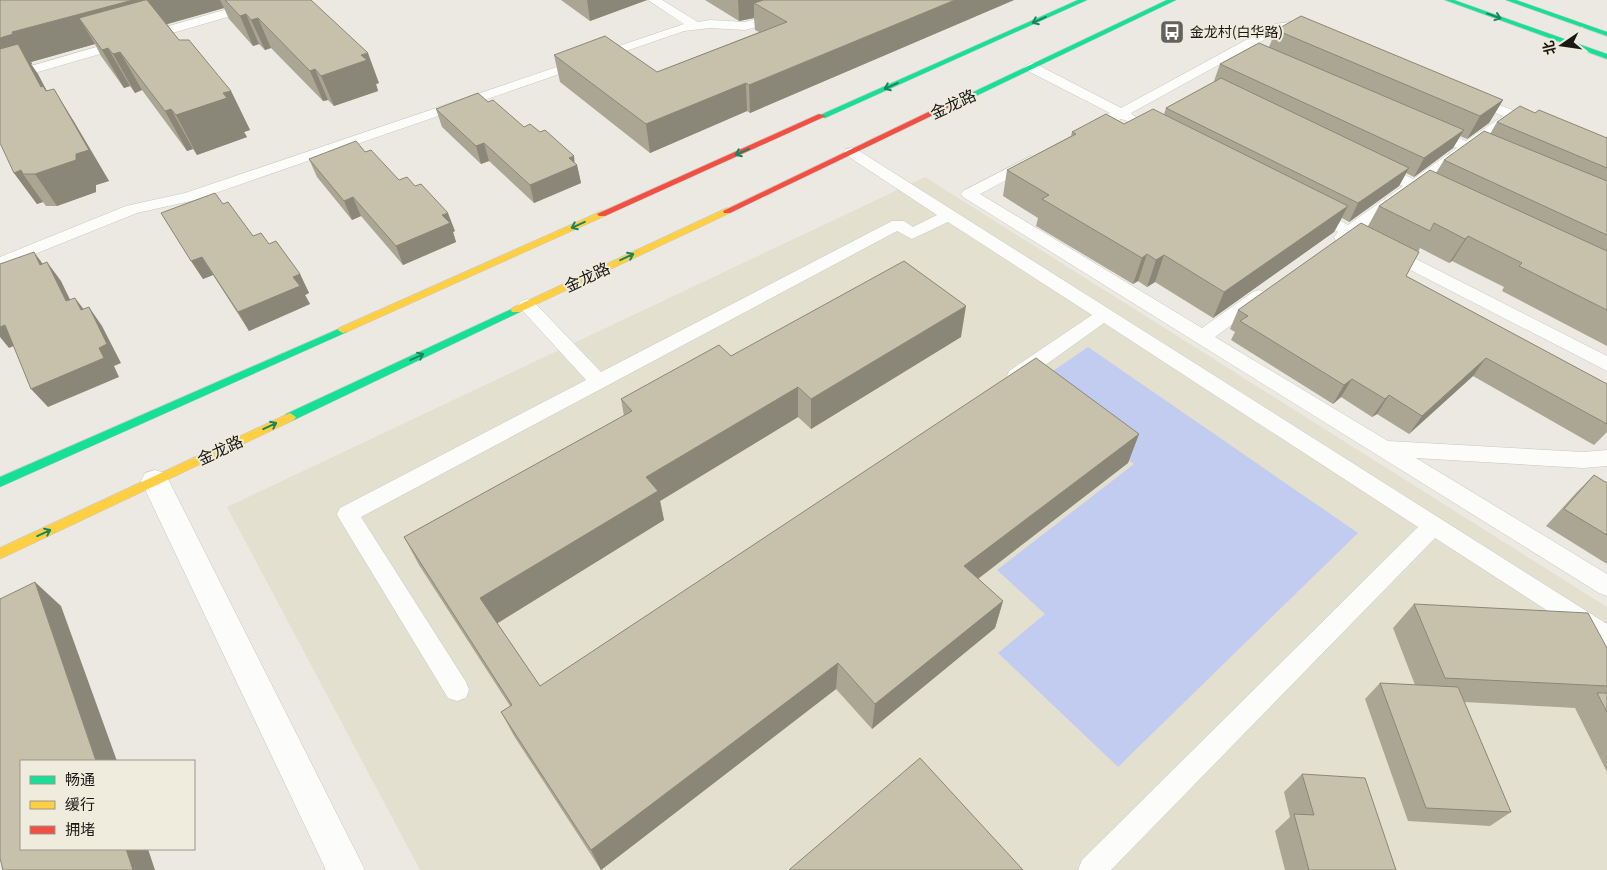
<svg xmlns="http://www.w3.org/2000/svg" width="1607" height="870" font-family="Ubuntu,'Noto Sans SC',sans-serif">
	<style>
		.built { fill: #e4e0d0 }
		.green { fill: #c2cbf0 }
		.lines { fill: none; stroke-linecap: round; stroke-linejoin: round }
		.lane-casing { stroke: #c8c7c1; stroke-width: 1 }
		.street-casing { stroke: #c8c7c1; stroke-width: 1 }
		.fast-casing { stroke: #c8c7c1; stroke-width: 1 }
		.slow-casing { stroke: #c8c7c1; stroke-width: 1 }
		.jam-casing { stroke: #c8c7c1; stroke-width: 1 }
		.lane { fill: #fcfcfa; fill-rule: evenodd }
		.street { fill: #fcfcfa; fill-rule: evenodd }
		.fast { fill: #16e098; fill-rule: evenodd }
		.slow { fill: #ffcf43; fill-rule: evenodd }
		.jam { fill: #f24e42; fill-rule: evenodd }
		.wall { fill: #aba694 }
		.shaded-wall { fill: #8b8778 }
		.building { fill: #c7c1ac; stroke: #8b8778 }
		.oneway { stroke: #18865d }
		.labels { text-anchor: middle; stroke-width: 4; stroke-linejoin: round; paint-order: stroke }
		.far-poi-label { font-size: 14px; fill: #1b1915; stroke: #efebdd; text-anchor: start }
		.street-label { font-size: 16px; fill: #1b1915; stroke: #efebdd }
	</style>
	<rect width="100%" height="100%" fill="#ebe9e1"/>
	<path class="built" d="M925,177L1607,607V870H420L227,507Z"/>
	<path class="green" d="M1088,347L1358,533L1118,767L998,653L1045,614L997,570L1134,464L1031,386Z"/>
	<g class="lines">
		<defs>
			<path id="lane" d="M259,0H278L276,3L0,83V75Z
				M648,0H662L698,22L710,20L745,22L779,13L785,17L783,20L745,30L710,28L684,31L195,200L137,213L0,268V257L126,206L185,193L684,24Z
				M1298,21L1311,26L1313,29L1307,33L1296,29L1282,30L1131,113L1137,118L1135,121L1130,122L1121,119L1088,135L1083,134L1081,131L1083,128L1110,113L1026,70L1024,67L1031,63L1036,64L1121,108L1275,24Z
				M1474,95L1540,121L1542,124L1540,127H1530L1514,121L1478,147L1493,153L1495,156L1493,159L1488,160L1469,153L1425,185L1440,192L1442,195L1440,198H1428L1415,192L1361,231L1607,356V371L1350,239L1342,242L1336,241L1334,237L1338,232L1309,217L1307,214L1309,211C1322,207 1337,219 1348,225L1403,186L1374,171L1371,168L1374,165H1384L1413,179L1457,148L1427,135L1425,132L1427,129H1437L1466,141L1503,116L1469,102L1467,99Z
				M851,148L856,149L1607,624V648L1599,644L1435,538L1111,870H1078L1082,860L1418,527L1104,323L1023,381L1016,383L1009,381L1007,376L1009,371L1092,315L948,222L912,239L897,231L361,517L466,682L469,690L466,698L457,701L448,698L340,520L337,514L340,508L586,380L521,309L518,305L521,301L527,299L533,301L601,372L892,221H904L913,227L937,215L846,155L844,152L846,149Z
				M1031,156L1036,158L1039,161L1036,164L980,194L1202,328L1253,292L1259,290L1265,292L1268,296L1265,300L1215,337L1388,441L1583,452L1607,450V466L1583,468L1416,458L1607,574V596L1599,593L963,197L961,194L963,191Z"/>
			<path id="street" d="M155,470L165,473L169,481L365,870H326L141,481L145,473Z"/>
			<path id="fast" d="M1078,0H1087L825,118L818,116Z
				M1167,0H1176L951,108L944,106Z
				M1445,0H1454L1607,54V59Z
				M1506,0H1516L1607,32V36Z
				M516,307L521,310L520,312L294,420L290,421L284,417L286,414Z
				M343,327L348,330L347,332L0,487V477Z"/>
			<path id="slow" d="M727,208L730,209V213L520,312H512L511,310L512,308Z
				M602,211L605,212V216L347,332L343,333L338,330L339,328Z
				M290,413L296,417L294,420L0,559V548Z"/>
			<path id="jam" d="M945,104L952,106L730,213H724L723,211Z
				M819,114L826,116L605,216H599L597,214Z"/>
		</defs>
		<use href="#lane" class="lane-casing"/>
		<use href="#street" class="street-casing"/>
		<use href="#fast" class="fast-casing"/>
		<use href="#slow" class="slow-casing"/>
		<use href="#jam" class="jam-casing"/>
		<use href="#lane" class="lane"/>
		<use href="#street" class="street"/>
		<use href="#fast" class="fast"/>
		<use href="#slow" class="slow"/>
		<use href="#jam" class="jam"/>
	</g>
	<path class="wall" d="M0,0H311L379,83L376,84L378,91L334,106L328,100L323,101L271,48L265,50L259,44L253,46L229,19L224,8L167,24L179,40L231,91L250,130L244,132L247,137L197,155L193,149L187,151L142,90L135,93L130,86L124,88L101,56L95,44L31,62L32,64H31L47,91L73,120L109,181L96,185V192L57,206H46L43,202L37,204L14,173Z
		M561,0H647L590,21Z
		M705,0H1014L750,113L747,111L650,153L560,82L554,55L657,72L759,32L755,30L754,18L739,21Z
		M1276,30L1503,100L1489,123L1467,139L1460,136L1453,148L1414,177L1406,173L1399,186L1349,222L1342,218L1334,232L1213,318L1155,282L1147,287L1138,281L1133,284L1036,226L1038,218L1003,196L1007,170L1071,136L1072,132L1124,124L1164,114L1166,108L1214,82V81L1220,64L1269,47Z
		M488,102L577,165L581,183L534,203L489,161L481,164L442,127L436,109Z
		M1535,113L1607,138V346L1502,291L1504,287L1452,261L1449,263L1420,248L1406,276L1607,384V432L1594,445L1473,376L1409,434L1377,414L1372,417L1341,397L1333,404L1231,340L1235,332L1230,329L1238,310L1368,226L1379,206L1436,173L1444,160L1490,134L1497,122Z
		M365,152L399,180L455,231L453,232L456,242L403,265L361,216L352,220L317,177L309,159Z
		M223,204L253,236L269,244L300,274L309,293L305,295L310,304L249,331L213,275L203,279L161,213Z
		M961,337L811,429L798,417L660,501L664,520L497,623L540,686L1139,434L1128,463L978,579L1003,601L995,628L872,729L836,689L601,870L514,736L501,712L510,706L419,565L404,537L624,416L621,399L731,356Z
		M1594,475L1607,483V564L1546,526L1576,493Z
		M1414,604L1607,648V772L1575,708H1576L1464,702L1511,812L1490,826L1408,821L1365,699L1380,683L1415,685L1393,628Z
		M1302,774L1396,870H1285L1275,831L1290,817L1284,792Z"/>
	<path class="shaded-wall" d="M133,0H220L224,8L97,44L79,18L95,44L31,62L32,64H31L38,74L51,99L41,87L0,73V38L12,32Z
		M587,0H647L590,21Z
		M738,0H825L754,3V18L739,21Z
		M955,0H1014L750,113L749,85Z
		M246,14L259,44L253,46L240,16Z
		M258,18L271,48L265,50L251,20Z
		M108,48L130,86L124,88L102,50Z
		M120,52L142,90L135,93L113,54Z
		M368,53L379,83L376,84L378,91L334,106L321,76L361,55Z
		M315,69L328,100L323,101L310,71Z
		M746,83L747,111L650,153L646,124Z
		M54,89L73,120L109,181L96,185V192L57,206L35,174Z
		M231,91L250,130L244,132L247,137L197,155L176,115L223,93Z
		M1503,100L1489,123L1467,139L1480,116Z
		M171,109L193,149L187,151L165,111Z
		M1464,130L1453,148L1414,177L1424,158Z
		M484,143L489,161L481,164L476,146Z
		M574,156L575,166L577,165L581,183L534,203L530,185L569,158Z
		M1409,168L1399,186L1349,222L1358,203Z
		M21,170L23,174L43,202L37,204L14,173Z
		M353,197L361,216L352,220L344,201Z
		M1348,206L1334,232L1213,318L1224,292Z
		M448,213L455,231L453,232L456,242L403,265L396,246L442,215Z
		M1468,236L1452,261L1449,263L1465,239Z
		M34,252L48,271L40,265Z
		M1147,254L1138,281L1133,284L1142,258Z
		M1164,255L1155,282L1147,287L1156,260Z
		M202,257L213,275L203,279L191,261Z
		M47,262L61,281L80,320L66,301Z
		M300,274L309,293L305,295L310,304L249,331L238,312L293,277Z
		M75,298L89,316L81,310Z
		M966,306L961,337L811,429V399Z
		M89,307L102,326L121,363L114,366L119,377L48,407L31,389L99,348Z
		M5,325L21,343L9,348L0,337V327Z
		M1486,358L1473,376L1409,434L1422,416Z
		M1352,379L1341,397L1333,404L1344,385Z
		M798,387V417L660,501L664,520L493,626L480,598L646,477Z
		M1389,395L1377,414L1372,417L1385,399Z
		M1139,434L1128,463L958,594L964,566Z
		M35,582L61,606L117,761H96Z
		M1003,601L995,628L872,729L875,704Z
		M838,663L836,689L601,870L591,850Z
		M126,849H148L155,870H133Z"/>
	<path class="building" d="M0,0H133L12,32L13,34L0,38Z
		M145,0H147L179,40H189L231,91L223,93L227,98L176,115L171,109L165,111L120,52L113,54L108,48L102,50L79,18Z
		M225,0H311L368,53L361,55L367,60L321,76L315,69L310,71L258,18L251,20L246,14L240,16Z
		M764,0H955L749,85L746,83L646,124L554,55L605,36L657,72L787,22L754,3Z
		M1301,16L1503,100L1480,116L1276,30Z
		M1259,43L1464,130L1424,158L1220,64Z
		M18,44L41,87L43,86L46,91L54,89L89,150L76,154V160L35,174H23L21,170L14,173L0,143V49Z
		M1221,78L1409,168L1358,203L1166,108Z
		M478,93L488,102L493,100L524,127L530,124L540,132L545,130L574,156L569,158L577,165L530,185L484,143L476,146L436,109Z
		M1520,106L1535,113L1539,110L1607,138V168L1497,122Z
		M1153,109L1348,206L1224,292L1164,255L1156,260L1147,254L1142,258L1042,199L1049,195L1007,170L1076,134L1072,132L1106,114L1124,124Z
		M1484,131L1607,181V235L1444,160Z
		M356,141L365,152L371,150L399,180L407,177L415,186L421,184L448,213L442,215L450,223L396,246L353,197L344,201L309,159Z
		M1430,170L1607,251V310L1519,266L1522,263L1468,236L1465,239L1434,223L1430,231L1379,206Z
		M215,193L223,204L228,202L253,236L261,233L269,244L276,241L300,274L293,277L300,286L238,312L202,257L191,261L161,213Z
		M1361,223L1419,252L1406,276L1607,384V424L1486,358L1422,416L1389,395L1385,399L1352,379L1344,385L1240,321L1248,316L1238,310Z
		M34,252L40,265L47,262L66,301L75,298L81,310L89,307L107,344L99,348L104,358L31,389L5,325L0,327V264Z
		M904,261L966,306L811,399L798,387L646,477L658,491L480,598L540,686L1036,358L1139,434L964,566L1003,601L875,704L838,663L591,850L501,712L512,705L404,537L632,411L621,399L719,345L731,356Z
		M1594,475L1607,483V535L1564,509Z
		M35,582L96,761H21V849H126L133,870H3L0,858V599Z
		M1414,604L1588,613L1607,648V686L1445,678Z
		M1380,683L1458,687L1511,812L1426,808Z
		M1597,693H1607V712Z
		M920,758L1023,870H789Z
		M1302,774L1365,778L1396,870H1309L1294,814L1314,815Z"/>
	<defs><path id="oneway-shaft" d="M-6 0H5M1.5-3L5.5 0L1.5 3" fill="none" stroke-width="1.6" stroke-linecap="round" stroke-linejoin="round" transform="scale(1.25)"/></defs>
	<g class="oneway">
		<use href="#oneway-shaft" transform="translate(1494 16) rotate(20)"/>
		<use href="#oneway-shaft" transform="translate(1039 20) rotate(156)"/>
		<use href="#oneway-shaft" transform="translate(891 86) rotate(156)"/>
		<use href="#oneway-shaft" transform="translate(742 152) rotate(156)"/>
		<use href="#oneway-shaft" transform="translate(578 225) rotate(156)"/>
		<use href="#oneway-shaft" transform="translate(627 257) rotate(-25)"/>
		<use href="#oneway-shaft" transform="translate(417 357) rotate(-25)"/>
		<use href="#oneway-shaft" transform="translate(270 426) rotate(-25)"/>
		<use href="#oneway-shaft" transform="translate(44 533) rotate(-25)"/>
	</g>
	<defs>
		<symbol id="bus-square" viewBox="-11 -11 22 22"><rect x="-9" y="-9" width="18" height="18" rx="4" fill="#64625c" stroke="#efebdd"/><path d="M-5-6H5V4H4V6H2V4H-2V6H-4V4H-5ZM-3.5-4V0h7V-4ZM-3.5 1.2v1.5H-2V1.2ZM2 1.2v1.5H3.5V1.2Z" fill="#fff"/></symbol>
	</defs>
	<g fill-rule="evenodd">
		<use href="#bus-square" x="1158" y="18" width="28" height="28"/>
	</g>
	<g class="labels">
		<g class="far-poi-label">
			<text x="1190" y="37">金龙村(白华路)</text>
		</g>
		<g class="street-label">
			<text transform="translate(953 104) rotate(-25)" y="6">金龙路</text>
			<text transform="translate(587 277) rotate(-25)" y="6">金龙路</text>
			<text transform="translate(220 450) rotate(-25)" y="6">金龙路</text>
		</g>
	</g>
	<rect x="20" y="760" width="175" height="90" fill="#efebdd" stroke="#9a978d"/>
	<rect x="30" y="776" width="25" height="8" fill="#16e098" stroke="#9a978d"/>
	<text x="65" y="785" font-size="15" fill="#1b1915">畅通</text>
	<rect x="30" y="801" width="25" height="8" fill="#ffcf43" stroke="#9a978d"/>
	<text x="65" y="810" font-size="15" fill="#1b1915">缓行</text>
	<rect x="30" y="826" width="25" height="8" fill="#f24e42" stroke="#9a978d"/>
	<text x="65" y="835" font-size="15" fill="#1b1915">拥堵</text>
	<g transform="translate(1562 45) rotate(257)" stroke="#efebdd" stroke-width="4" paint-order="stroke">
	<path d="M0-4L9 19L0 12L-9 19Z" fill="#1b1915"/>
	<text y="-8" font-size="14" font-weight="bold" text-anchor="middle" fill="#1b1915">北</text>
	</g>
</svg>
